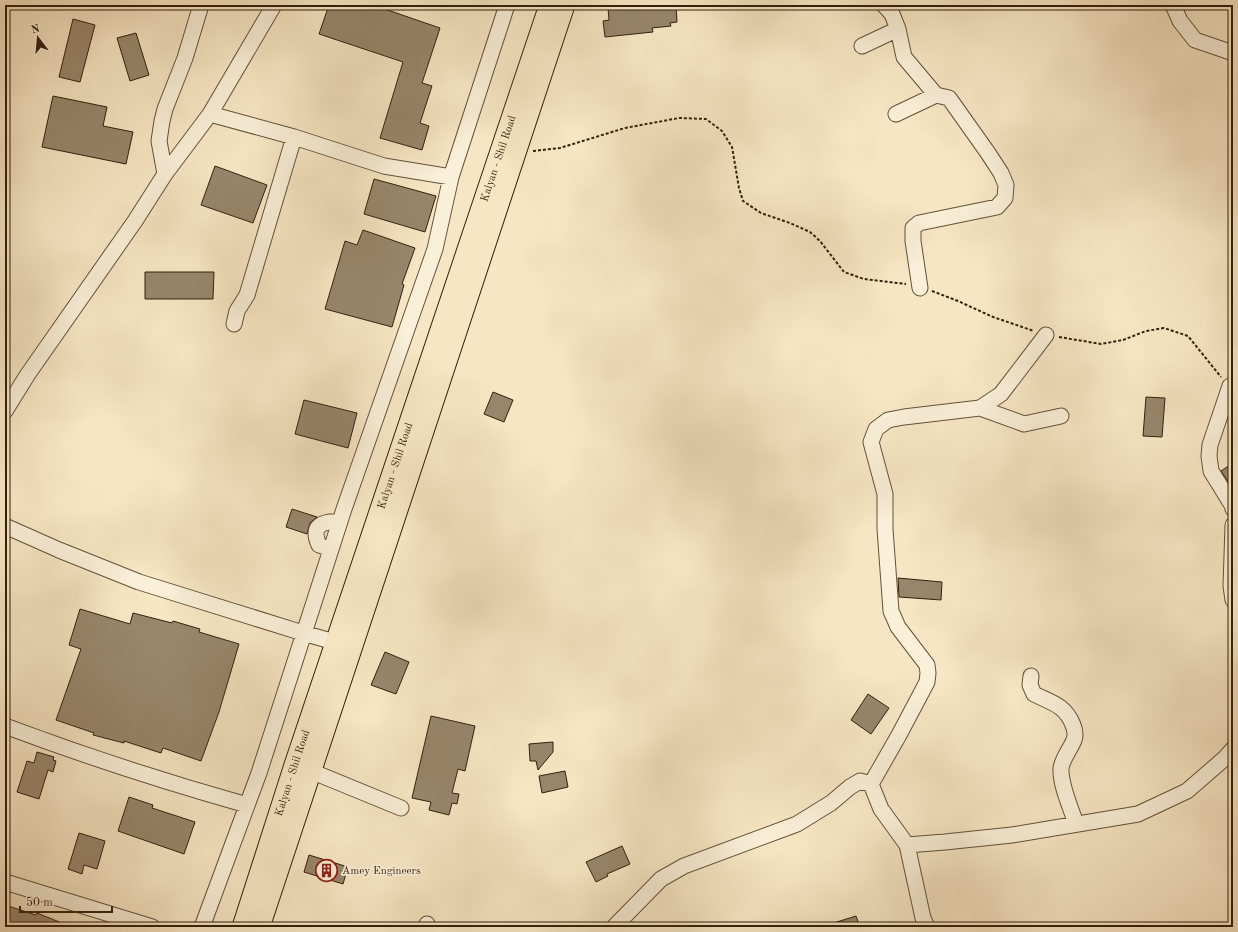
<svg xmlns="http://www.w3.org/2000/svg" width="1238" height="932" font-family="'Old Standard TT',serif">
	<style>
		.building { fill: #98866c; stroke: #321f0d }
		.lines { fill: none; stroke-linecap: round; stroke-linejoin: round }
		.minor-casing { stroke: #63513a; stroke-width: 17 }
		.major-casing { stroke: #321f0d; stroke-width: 21 }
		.path { stroke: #321f0d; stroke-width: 2; stroke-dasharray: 3 2; stroke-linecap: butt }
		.minor { stroke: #faefd8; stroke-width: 15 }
		.major { stroke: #f7e6c3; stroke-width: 19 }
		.labels { text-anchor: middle; stroke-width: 3.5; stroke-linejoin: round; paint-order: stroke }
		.street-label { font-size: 11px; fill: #321f0d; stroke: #faefd8 }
		.poi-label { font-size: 11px; fill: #321f0d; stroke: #faefd8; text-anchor: start }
	</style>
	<rect width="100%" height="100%" fill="#f7e6c3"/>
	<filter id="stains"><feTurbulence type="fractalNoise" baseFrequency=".005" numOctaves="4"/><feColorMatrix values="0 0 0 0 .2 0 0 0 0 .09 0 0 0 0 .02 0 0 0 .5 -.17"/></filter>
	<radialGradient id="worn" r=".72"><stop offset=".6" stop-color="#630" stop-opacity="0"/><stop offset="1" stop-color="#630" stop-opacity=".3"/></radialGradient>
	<path class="building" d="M329,5H373L440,28L422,83L432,86L420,123L429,126L422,150L380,138L403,62L319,34Z
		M625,5H676L677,22L670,23L671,26L652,28L653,32L605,37L603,21L609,20L608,8Z
		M73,19L95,25L80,82L59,77Z
		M136,33L149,75L130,81L117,38Z
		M53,96L107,107L103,126L133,132L126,164L42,147Z
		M215,166L267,185L253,223L201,205Z
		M374,179L436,196L425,232L364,214Z
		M363,230L415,248L402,284L404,285L392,327L325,309L345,241L357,245Z
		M145,272H214L213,299H145Z
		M493,392L513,400L504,422L484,414Z
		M1146,397L1165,398L1162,437L1143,436Z
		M304,400L357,413L348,448L295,434Z
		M1233,463V489L1221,471Z
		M292,509L317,517L310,523L307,534L286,527Z
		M898,578L942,582L941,600L899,597Z
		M80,609L130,624L133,613L172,623L173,621L200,629L199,632L239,644L219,712L201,761L163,748L161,753L124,741V743L93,735L94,733L56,720L81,649L69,645Z
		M385,652L409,662L396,694L371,685Z
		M868,694L889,708L871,734L851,720Z
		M431,716L475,726L465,771L458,769L452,793L459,794L457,804L452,803L449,815L429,810L431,802L412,798Z
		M553,742V752L538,770L536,761H530L529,744Z
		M37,752L54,757L53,760L56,761L53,772L48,770L39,799L17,792L27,761L34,763Z
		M565,771L568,787L542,793L539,776Z
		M129,797L153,805L152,808L195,822L184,854L118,831Z
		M79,833L105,841L97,869L84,865L82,874L68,869Z
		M622,846L630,864L607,874L608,876L596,882L586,862Z
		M309,855L348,867L343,884L304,872Z
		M5,905L36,915L37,913L72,927H5Z
		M856,916L860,927H827V925Z"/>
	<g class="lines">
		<defs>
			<path id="minor" d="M884,5L892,14L898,29L904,57L936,95L949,98L988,153L1001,173L1006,185L1005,198L997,207L919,223L913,228V241L920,288
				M1173,5L1180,21L1195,40L1233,53
				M862,46L898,29
				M210,114L294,137L384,166L451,177
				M896,114L936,95
				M165,174L159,141L162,121L165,109L185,58L201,5
				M234,324L237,311L247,295L294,137
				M1230,386L1210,445L1209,456L1211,471L1232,505L1233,509
				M980,408L1024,424L1061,416
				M5,411L28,374L135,221L165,174L210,114L274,5
				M1233,525L1231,586L1233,600
				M5,526L59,550L139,582L303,633L345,645
				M331,549L319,545C310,525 323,521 340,522
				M1031,676L1030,685L1034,694C1052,703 1065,705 1073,725C1075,730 1076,735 1074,740C1070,750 1063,757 1061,768C1060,785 1071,808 1076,824
				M5,726C85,756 165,782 247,805
				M301,767L401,808
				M871,784L899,735L927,682L928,673L927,665L898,627L891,611L885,529V494L871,442L876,429L888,420L904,417L980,408L1001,394L1046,335
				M907,845L945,842L1012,835L1138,814L1187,791L1225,758L1233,749
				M5,882L152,927
				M427,924V927
				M202,927L259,773L344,509L435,249L451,177L507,5
				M614,927L661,879L684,866L797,824L831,803L850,787L860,781L871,784L881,809L907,845L923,918L927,927"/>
			<g id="major">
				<path id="s1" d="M242,927L294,765L549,5"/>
				<path d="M260,927L565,5"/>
			</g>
		</defs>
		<use href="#minor" class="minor-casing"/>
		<use href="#major" class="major-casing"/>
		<path class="path" d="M533,151L560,148L625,128L679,118L706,119L722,131L732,147L739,188L743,201L761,213L790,223L810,232L820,241L844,272L864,279L906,284
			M932,291L958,301L993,317L1034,331
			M1059,337L1101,344L1123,340L1146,331L1164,328L1188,336L1221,377"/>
		<use href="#minor" class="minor"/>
		<use href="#major" class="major"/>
	</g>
	<defs>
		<symbol id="building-ring" viewBox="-11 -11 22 22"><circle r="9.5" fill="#faefd8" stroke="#8f2418" stroke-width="1.5"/><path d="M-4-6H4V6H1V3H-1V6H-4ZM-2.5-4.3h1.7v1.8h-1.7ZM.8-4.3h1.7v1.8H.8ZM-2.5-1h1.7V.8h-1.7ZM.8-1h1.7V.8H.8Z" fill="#8f2418"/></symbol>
	</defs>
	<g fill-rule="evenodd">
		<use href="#building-ring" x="314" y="858" width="25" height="25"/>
	</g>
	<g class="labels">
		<g class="street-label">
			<text dy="4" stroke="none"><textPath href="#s1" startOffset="810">Kalyan - Shil Road</textPath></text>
			<text dy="4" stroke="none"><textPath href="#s1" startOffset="486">Kalyan - Shil Road</textPath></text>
			<text dy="4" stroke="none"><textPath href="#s1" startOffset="162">Kalyan - Shil Road</textPath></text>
		</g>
		<g class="poi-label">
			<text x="342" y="874">Amey Engineers</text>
		</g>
	</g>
	<rect width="1238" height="932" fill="none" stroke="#f7e6c3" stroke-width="20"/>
	<rect x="6" y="6" width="1226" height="920" fill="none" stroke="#321f0d" stroke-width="2"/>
	<rect x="10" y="10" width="1218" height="912" fill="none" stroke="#321f0d"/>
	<g transform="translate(38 38) rotate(344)" stroke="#faefd8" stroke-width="3" paint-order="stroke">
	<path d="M0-3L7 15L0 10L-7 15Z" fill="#321f0d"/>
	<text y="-6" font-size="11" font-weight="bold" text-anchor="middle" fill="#321f0d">N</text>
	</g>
	<path d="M20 906v6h92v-6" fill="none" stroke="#321f0d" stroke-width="2"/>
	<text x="26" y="906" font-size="12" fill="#321f0d" stroke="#faefd8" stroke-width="3" paint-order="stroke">50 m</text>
	<rect width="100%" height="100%" filter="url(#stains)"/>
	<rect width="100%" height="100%" fill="url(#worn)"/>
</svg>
